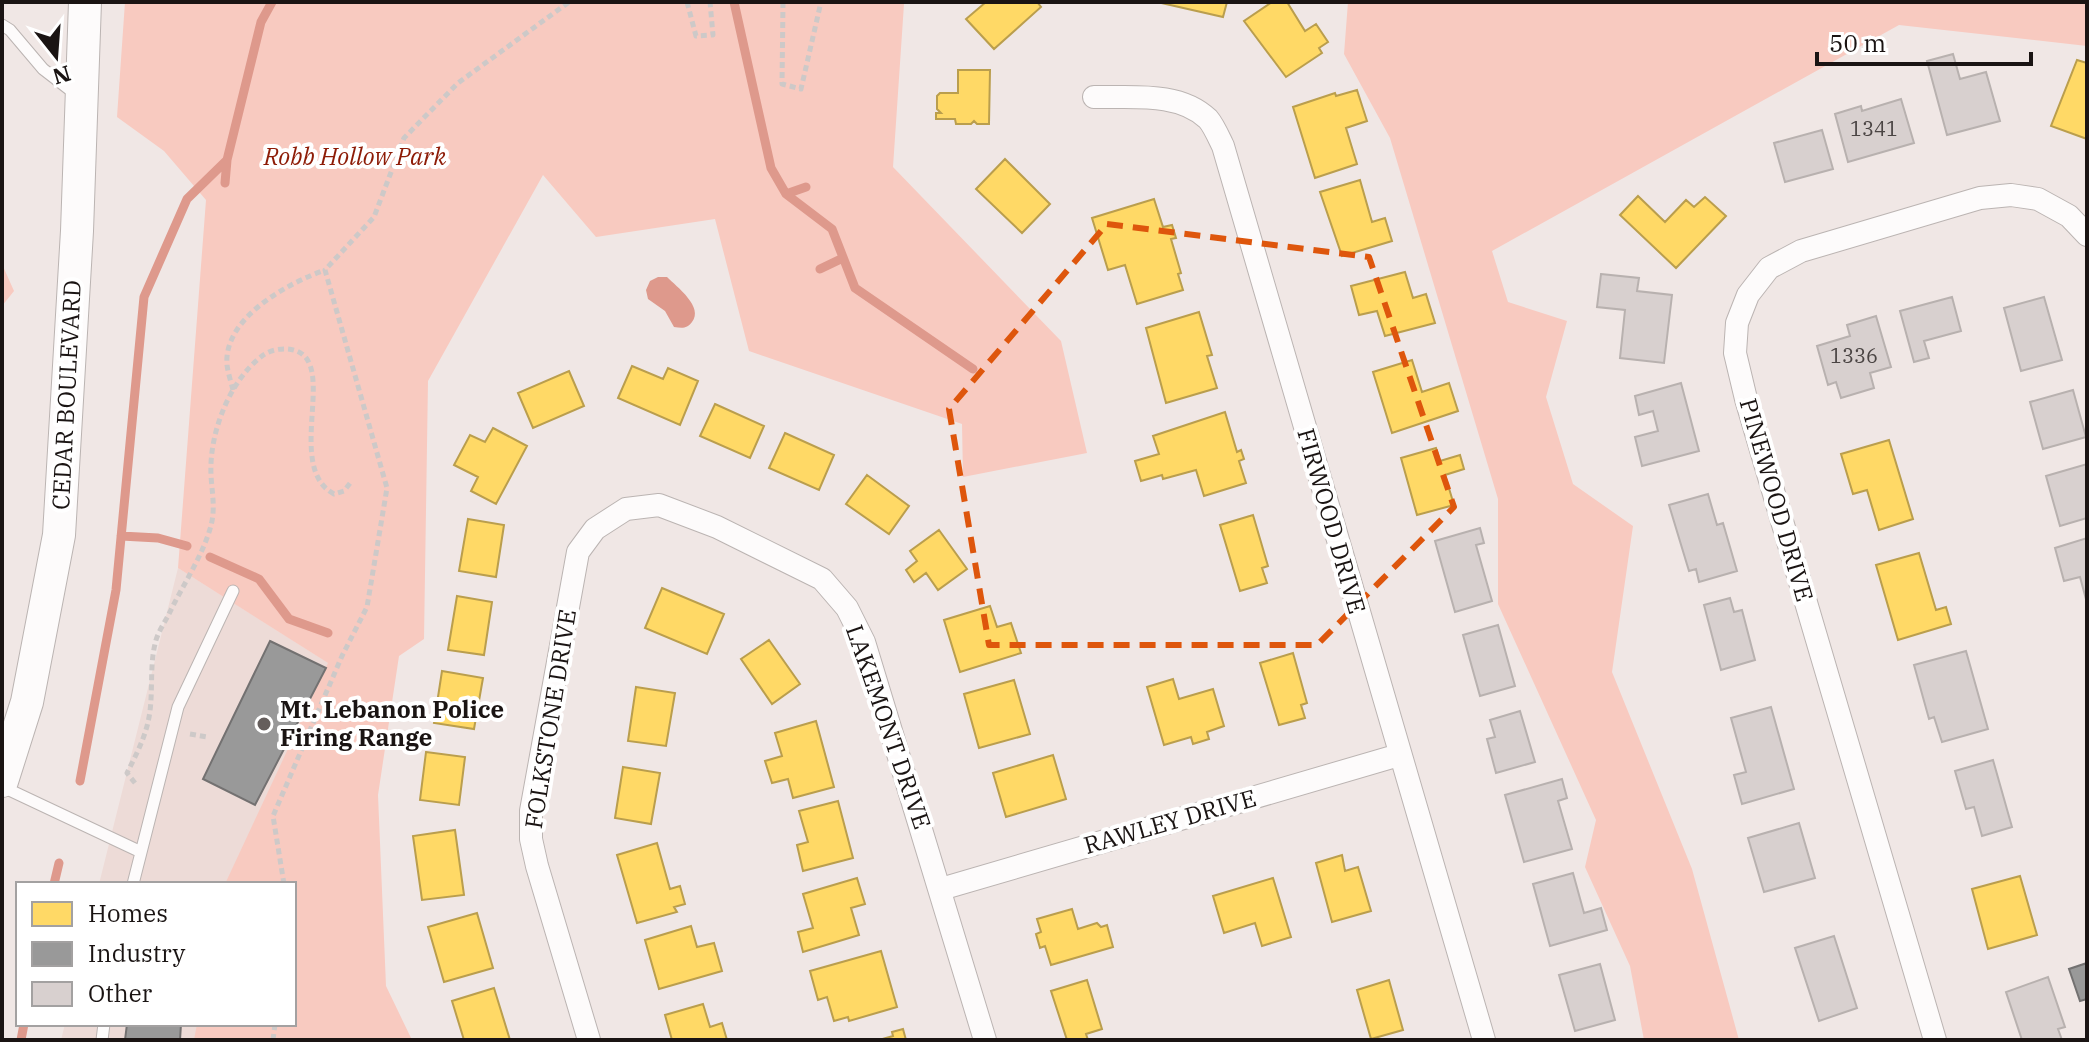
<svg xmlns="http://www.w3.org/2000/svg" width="2089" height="1042" font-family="'IBM Plex Serif',serif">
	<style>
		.built { fill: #eddbd7 }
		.green { fill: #f8cac0 }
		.water { fill: #de998c }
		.homes { fill: #ffd966; stroke: #ba9e4d; stroke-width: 2 }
		.industry { fill: #999; stroke: #737171; stroke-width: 2 }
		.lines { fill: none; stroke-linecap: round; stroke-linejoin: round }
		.stream { stroke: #de998c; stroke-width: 9 }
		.building { fill: #d8d0cf; stroke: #b8b1af; stroke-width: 2 }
		.lane-casing { stroke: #bbb4b2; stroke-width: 13 }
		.street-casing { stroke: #bbb4b2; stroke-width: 24 }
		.secondary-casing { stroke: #bbb4b2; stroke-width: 34 }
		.path { stroke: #cdc9c8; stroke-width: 5; stroke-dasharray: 6 4; stroke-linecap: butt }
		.lane { stroke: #fdfbfb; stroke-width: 11 }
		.street { stroke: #fdfbfb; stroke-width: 22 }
		.secondary { stroke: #fdfbfb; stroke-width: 32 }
		.marked { fill: none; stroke: #de560c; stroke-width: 6; stroke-dasharray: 16 10; stroke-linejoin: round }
		.poi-dot { fill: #655e5c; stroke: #fff; stroke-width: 3 }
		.labels { text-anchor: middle; stroke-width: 8; stroke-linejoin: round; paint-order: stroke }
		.number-label { font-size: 20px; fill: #4a4443 }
		.park-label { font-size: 24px; font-style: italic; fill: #8d1b06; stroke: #fff }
		.street-label { font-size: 24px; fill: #1a1413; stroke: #fff }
		.poi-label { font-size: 24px; font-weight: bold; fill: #1a1413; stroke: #fff; text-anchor: start }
	</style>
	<rect width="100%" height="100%" fill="#f0e7e5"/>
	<path class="built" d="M178,568L333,666L239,884H99Z
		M65,1024H206L202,1040H61Z"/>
	<path class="green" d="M125,2H906L904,4L893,167L1061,341L1087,453L963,477L962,424L749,351L715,219L596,237L543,175L428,381L424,639L399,656L378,795L386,986L412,1040H194L197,1024H294V884H225L328,663L178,568L206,200L164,151L117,117Z
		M1348,2H2087V46L1899,25L1492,251L1508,302L1567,321L1546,397L1573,484L1633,526L1612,672L1692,869L1739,1040H1644L1630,966L1585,867L1596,820L1498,604V499L1390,138L1344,54Z
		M2,264L14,291L2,306Z"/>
	<path class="water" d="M658,277H667C677,287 704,307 692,322C687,329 682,328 674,327L665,311L648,299L646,290L650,281Z"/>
	<path class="homes" d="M986,2H1037L1041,7L994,49L966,19Z
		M1157,2H1227L1223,17Z
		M1272,2H1287L1305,31L1316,24L1328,42L1319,48L1322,53L1286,77L1244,21Z
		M2077,60L2087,63V139L2051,126Z
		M958,70H990L989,124H977L974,121L971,124H956L955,119H936V113H941L937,109V96L940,93H958Z
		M1357,90L1367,121L1346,128L1357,164L1315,178L1293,107L1335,93L1336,96Z
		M1005,159L1050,204L1022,233L976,189Z
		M1360,180L1372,222L1385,218L1392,241L1342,256L1320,192Z
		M1638,196L1665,222L1686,200L1694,207L1705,197L1726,216L1676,268L1620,215Z
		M1154,199L1163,227L1172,225L1176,238L1171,239L1181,273L1178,274L1183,290L1137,304L1125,265L1108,270L1092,218Z
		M1405,272L1413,298L1426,294L1435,323L1385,336L1377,311L1359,315L1351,286Z
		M1199,312L1212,355L1207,356L1217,388L1166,403L1146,328Z
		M1412,360L1422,392L1449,383L1458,411L1392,433L1373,372Z
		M632,366L663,379L668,368L698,381L680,425L618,398Z
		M569,371L584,406L533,428L518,393Z
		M715,404L764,426L750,458L700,436Z
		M1225,412L1237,452L1241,450L1244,459L1239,461L1246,483L1204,496L1196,470L1163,479L1162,475L1141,481L1135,461L1159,454L1153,436Z
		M493,428L527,446L496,504L471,491L478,477L454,465L470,435L485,442Z
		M785,433L834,455L819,490L769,468Z
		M1889,440L1913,519L1879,530L1867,490L1853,494L1841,454Z
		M1436,448L1440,461L1460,455L1464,469L1445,475L1454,505L1417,515L1401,458Z
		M867,475L909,506L889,534L846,504Z
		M1253,515L1268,566L1262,568L1267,583L1240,591L1220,525Z
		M468,519L504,525L496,577L459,571Z
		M939,530L967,569L938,590L926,573L914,582L906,570L917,561L910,551Z
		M1919,553L1936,610L1946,607L1951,624L1898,640L1876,565Z
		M662,588L724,614L707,654L645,628Z
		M457,596L492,602L484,655L448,650Z
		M990,606L997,627L1011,623L1021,653L960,672L944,620Z
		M769,640L800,684L772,704L741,659Z
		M1293,653L1307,703L1301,705L1305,718L1279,725L1260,663Z
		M442,671L483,678L474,729L434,723Z
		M1173,679L1179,699L1213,689L1224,726L1207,732L1209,739L1193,744L1191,737L1164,745L1147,687Z
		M1014,680L1030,734L979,748L964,694Z
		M636,687L675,693L666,746L628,741Z
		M816,721L834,787L793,798L788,779L772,783L765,761L782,756L775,733Z
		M426,752L465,757L459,805L420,800Z
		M1053,755L1066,799L1006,817L993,773Z
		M623,767L660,773L651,824L615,818Z
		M838,801L853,858L803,871L797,845L808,842L799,811Z
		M455,830L464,895L422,900L413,836Z
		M657,843L670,889L680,886L685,904L674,907L677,912L637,923L617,855Z
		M1342,855L1345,871L1358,867L1371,911L1332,922L1316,863Z
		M2020,876L2037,935L1988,949L1972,889Z
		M857,878L865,904L851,908L859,935L803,952L798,932L813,928L803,894Z
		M1273,878L1291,937L1262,946L1255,923L1224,933L1213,896Z
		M1072,909L1078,929L1097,923L1101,927L1107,925L1113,947L1051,965L1045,946L1040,948L1036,934L1041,932L1037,919Z
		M477,913L493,968L444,982L428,927Z
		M691,926L697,947L714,943L722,971L659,989L645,940Z
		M881,951L897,1007L849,1021L848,1017L834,1021L827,997L818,1000L810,971Z
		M1087,980L1102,1029L1086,1034L1088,1040H1067L1051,991Z
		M1389,980L1403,1030L1371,1039L1357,990Z
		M494,988L510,1040H464L452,1001Z
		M703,1004L710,1027L722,1023L727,1040H672L665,1015Z
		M903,1029L906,1040H879L893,1036L892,1032Z"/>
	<path class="industry" d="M270,641L326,668L255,805L203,779Z
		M2087,963V999L2080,1001L2069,969Z
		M127,1024H181L180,1040H125Z"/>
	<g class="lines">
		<path class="stream" d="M734,2L771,168L786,194L832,229L855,288L973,369
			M225,183L227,160L261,22L272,2
			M786,194L806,187
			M820,269L843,258
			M121,536L158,538L187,546
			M210,557L259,579L289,619L328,633
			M80,781L116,590L144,297L187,199L227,160
			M54,884L59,863
			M21,1040L24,1024"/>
	</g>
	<path class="building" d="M1953,54L1960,79L1986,72L2000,121L1947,135L1927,61Z
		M1901,99L1914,143L1848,162L1835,114L1861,106L1862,111Z
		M1822,130L1833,169L1785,182L1774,143Z
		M1601,274L1639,278L1637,291L1672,295L1664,363L1620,358L1625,310L1597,307Z
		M1952,297L1961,331L1924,341L1929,358L1914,362L1900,311Z
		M2044,297L2062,360L2021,371L2004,308Z
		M1876,316L1891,367L1870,373L1874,388L1841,398L1836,382L1828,385L1817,346L1850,336L1847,325Z
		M1681,383L1699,451L1642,466L1635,437L1658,431L1653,411L1639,415L1635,396Z
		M2073,390L2086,437L2043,449L2030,402Z
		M2087,464V518L2060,526L2046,476Z
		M1708,494L1717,525L1723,523L1737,571L1699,582L1696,569L1689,571L1669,505Z
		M1480,528L1484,543L1476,545L1492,601L1455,612L1435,541Z
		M2087,538V603L2080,577L2064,581L2055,548Z
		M1730,598L1734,612L1742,610L1755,660L1721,670L1704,605Z
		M1498,625L1515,686L1480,696L1463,635Z
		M1966,651L1988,729L1942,742L1934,717L1929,719L1914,665Z
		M1771,707L1794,789L1742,804L1734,775L1746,772L1731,718Z
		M1520,711L1535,762L1496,773L1487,739L1495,737L1490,720Z
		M1993,760L2012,827L1982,836L1974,807L1966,809L1955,771Z
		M1562,779L1567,798L1558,801L1572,849L1524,862L1505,795Z
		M1799,823L1815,878L1764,892L1748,838Z
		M1573,873L1584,913L1601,908L1607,930L1550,946L1533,884Z
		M1834,936L1857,1008L1819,1021L1795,948Z
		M1600,964L1615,1020L1575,1031L1559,975Z
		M2048,977L2065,1027L2058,1029L2062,1040H2022L2006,992Z"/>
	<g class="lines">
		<defs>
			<path id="lane" d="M2,25L10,30L43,69L78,96
				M3,787L141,852
				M133,884L178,707L233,591
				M102,1040L104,1024"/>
			<path id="street" d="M1094,97C1131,98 1179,91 1208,119C1214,126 1219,138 1223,146L1484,1040
				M941,889L1399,755
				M589,1040L537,866L531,839V811L578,552L595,529L626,509L659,505L717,527L822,579L847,608L864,642L985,1040
				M1935,1040L1746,399L1735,353L1737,323L1748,295L1769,268L1801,251L1980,198L2011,195L2038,199L2069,216L2087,235"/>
			<path id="secondary" d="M2,781L27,702L59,535L77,231L85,2"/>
		</defs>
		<use href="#lane" class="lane-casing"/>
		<use href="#street" class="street-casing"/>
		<use href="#secondary" class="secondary-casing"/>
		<path class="path" d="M687,2L696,36L713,35L710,2
			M783,2L782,84L801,89L821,2
			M233,390C231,382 228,373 227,365C223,318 288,283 325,270
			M190,734L207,737
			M135,783L127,773C135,757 144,740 148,722C154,697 149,669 155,644C157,634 163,625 168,616C181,588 201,559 210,529C216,510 212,494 211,475C209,434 229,381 262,356C272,348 291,346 302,354C332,376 287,469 334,494L344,491L351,482
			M284,884L273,816L342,656L367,607L387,488L325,270L374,217L404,138L458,83L569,2
			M273,1040L275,1024"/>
		<use href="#lane" class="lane"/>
		<use href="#street" class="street"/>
		<use href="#secondary" class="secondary"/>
	</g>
	<path class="marked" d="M1107,224L1369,257L1454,507L1317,645H989L949,409Z"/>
	<circle class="poi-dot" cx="264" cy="724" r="8"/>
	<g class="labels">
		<g class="number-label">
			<text x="1874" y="136">1341</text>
			<text x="1854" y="363">1336</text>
		</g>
		<g class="park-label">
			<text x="355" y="165">Robb Hollow Park</text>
		</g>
		<g class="street-label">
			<text transform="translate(67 395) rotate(-87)" y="8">CEDAR BOULEVARD</text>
			<text transform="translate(1776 500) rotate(74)" y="8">PINEWOOD DRIVE</text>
			<text transform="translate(1331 521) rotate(74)" y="8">FIRWOOD DRIVE</text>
			<text transform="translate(551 719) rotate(-81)" y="8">FOLKSTONE DRIVE</text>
			<text transform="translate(888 727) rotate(71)" y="8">LAKEMONT DRIVE</text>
			<text transform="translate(1170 822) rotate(-16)" y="8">RAWLEY DRIVE</text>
		</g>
		<g class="poi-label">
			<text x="280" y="718">Mt. Lebanon Police<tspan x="280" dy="28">Firing Range</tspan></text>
		</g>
	</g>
	<rect width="2089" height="1042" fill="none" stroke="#1a1413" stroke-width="8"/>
	<rect x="16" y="882" width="280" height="144" fill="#ffffff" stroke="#a3a1a1" stroke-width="2"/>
	<rect x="32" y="902" width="40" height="24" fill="#ffd966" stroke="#a3a1a1" stroke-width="2"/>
	<text x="88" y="922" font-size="24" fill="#1a1413">Homes</text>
	<rect x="32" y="942" width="40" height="24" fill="#999999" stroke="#a3a1a1" stroke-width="2"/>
	<text x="88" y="962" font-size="24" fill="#1a1413">Industry</text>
	<rect x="32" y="982" width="40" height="24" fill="#d8d0cf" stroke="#a3a1a1" stroke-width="2"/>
	<text x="88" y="1002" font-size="24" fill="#1a1413">Other</text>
	<g transform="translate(56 56) rotate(163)" stroke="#ffffff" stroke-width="6" paint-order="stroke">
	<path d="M0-6L14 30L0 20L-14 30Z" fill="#1a1413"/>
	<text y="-12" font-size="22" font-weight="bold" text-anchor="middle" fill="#1a1413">N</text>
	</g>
	<path d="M1817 52v12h214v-12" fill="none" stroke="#1a1413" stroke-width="4"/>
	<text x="1829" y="52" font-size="24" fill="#1a1413" stroke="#ffffff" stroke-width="6" paint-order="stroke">50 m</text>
</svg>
